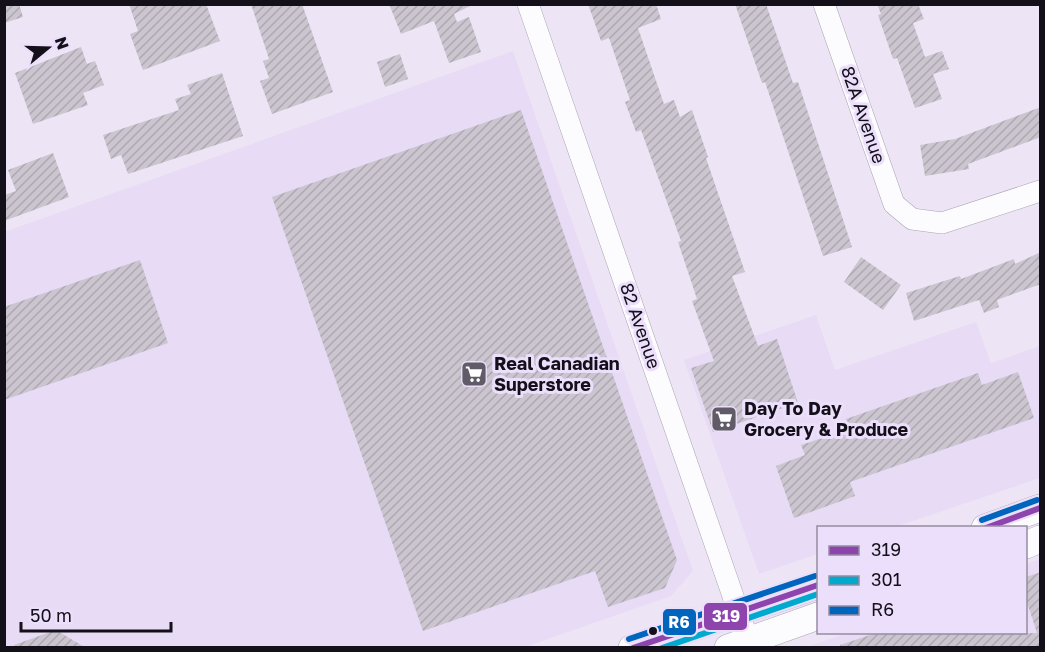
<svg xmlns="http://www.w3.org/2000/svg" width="1045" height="652" font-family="'Golos Text',sans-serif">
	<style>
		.built { fill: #e8dbf5 }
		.building { fill: url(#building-hatch) }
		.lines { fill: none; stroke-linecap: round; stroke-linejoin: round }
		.minor-casing { stroke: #a9a4b0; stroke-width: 22 }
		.major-casing { stroke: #a9a4b0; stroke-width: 28 }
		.minor { stroke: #fcfbfe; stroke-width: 21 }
		.major { stroke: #fcfbfe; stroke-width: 27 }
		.bus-1-casing { stroke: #ecdffb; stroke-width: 10 }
		.bus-2-casing { stroke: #ecdffb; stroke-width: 10 }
		.bus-3-casing { stroke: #ecdffb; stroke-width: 10 }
		.bus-1 { stroke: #8e44ad; stroke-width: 6 }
		.bus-2 { stroke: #00a9ce; stroke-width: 6 }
		.bus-3 { stroke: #0065bd; stroke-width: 6 }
		.bus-dot { fill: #141019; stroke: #ecdffb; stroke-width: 2 }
		.labels { text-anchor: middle; stroke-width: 6; stroke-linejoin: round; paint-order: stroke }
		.street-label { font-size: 18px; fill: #141019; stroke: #ecdffb }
		.poi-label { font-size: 18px; font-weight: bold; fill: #141019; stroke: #ecdffb; text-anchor: start }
		.line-badge { stroke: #ecdffb; stroke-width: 2 }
		.badge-label { font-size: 16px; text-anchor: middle; font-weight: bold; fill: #fff }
	</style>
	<defs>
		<pattern id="building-hatch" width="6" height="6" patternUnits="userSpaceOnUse" patternTransform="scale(1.5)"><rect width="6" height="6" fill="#cbc5d0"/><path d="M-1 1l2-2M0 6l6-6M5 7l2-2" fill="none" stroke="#ada8b2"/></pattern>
	</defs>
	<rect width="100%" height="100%" fill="#ede5f5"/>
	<path class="built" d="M513,51L693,571L671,596L525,647H5L4,232Z
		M816,315L835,370L976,322L991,363L1040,346V478L895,527L818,528V554L759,574L684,360Z
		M1040,559V647L804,648L847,633L1026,632V564Z"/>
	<path class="building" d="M4,4H19L23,17L4,23Z
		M129,4H206L220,41L143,70L130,34L138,31Z
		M251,4H302L333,92L272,114L260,81L269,78L263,61L269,59Z
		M389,4H474L454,14L457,22L469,17L481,52L449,63L434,21L401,34Z
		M588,4H656L661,19L638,28L664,104L674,100L680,117L692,110L708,157L706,158L745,272L732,276L758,346L777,339L798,403L713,432L691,368L714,361L692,301L697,299L678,242L681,241L641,130L636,132L625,102L630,100L609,38L601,41Z
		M735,4H766L793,83L798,82L852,247L823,256L765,82L762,83Z
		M877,4H918L924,19L913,23L925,57L942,51L949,69L933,74L942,99L915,108L897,58L893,59L878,15L881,14Z
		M81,47L87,64L95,61L104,85L83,93L88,105L33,124L15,73Z
		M400,54L408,79L385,87L377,62Z
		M222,73L243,136L128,174L121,155L111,159L103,135L179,110L175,99L191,94L187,85Z
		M1041,107V137L968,164L969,169L925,176L920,145L955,139Z
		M521,110L677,560L665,588L608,607L595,571L423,631L272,197Z
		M53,153L69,197L4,221V195L16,191L8,170Z
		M1041,252V284L997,300L999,307L984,313L979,300L914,321L906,293L960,276L961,279L1014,259L1015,264Z
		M861,257L901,285L883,310L844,282Z
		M140,260L168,343L4,400V307Z
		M1018,372L1034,418L850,482L855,496L794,518L776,466L805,455L801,445L849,429L846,419L978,373L982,385Z
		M1041,572V648H840V645L876,633H1037L1026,599V577Z
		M56,630L86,648H15L14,645Z"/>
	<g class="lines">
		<defs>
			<path id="minor" d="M528,4L751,648
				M824,4L894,204L912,219L942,223L1040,191"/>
			<path id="major" d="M985,528L1040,508
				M1026,545L1040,539
				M632,648L818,585
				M728,648L818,616"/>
		</defs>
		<use href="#minor" class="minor-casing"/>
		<use href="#major" class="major-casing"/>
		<use href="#minor" class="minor"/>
		<use href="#major" class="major"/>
		<defs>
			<path id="bus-1" d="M986,528L1040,508
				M633,648L818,585"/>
			<path id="bus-2" d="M662,648L818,594"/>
			<path id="bus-3" d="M982,520L1037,500
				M629,639L815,576"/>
		</defs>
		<use href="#bus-1" class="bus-1-casing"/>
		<use href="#bus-2" class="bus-2-casing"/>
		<use href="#bus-3" class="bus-3-casing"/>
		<use href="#bus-1" class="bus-1"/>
		<use href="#bus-2" class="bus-2"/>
		<use href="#bus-3" class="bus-3"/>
	</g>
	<defs>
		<symbol id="supermarket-square" viewBox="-11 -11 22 22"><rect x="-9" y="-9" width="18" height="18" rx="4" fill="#605b66" stroke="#ecdffb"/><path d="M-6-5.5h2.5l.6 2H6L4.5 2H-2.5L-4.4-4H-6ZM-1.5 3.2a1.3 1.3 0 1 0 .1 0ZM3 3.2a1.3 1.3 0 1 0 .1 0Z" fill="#fff"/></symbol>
	</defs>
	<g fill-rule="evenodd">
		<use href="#supermarket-square" x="459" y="359" width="30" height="30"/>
		<use href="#supermarket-square" x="709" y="404" width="30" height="30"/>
	</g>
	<circle class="bus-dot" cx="653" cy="631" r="5"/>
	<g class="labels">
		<g class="street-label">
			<text transform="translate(863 115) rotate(71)" y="6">82A Avenue</text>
			<text transform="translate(640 326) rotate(71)" y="6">82 Avenue</text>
		</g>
		<g class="poi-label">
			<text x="494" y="370">Real Canadian<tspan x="494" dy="21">Superstore</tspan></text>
			<text x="744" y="415">Day To Day<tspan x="744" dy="21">Grocery &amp; Produce</tspan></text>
		</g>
	</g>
	<g class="line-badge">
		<rect x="703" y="602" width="45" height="29" rx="6" fill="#8e44ad"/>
		<rect x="662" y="608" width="35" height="28" rx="6" fill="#0065bd"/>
	</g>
	<g class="badge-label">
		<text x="726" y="622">319</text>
		<text x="679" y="628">R6</text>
	</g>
	<rect width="1045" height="652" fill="none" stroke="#141019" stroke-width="12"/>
	<rect x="817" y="526" width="210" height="108" fill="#ecdffb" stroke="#968ca1" stroke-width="1.5"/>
	<rect x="829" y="546" width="30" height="9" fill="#8e44ad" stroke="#968ca1" stroke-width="1.5"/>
	<text x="871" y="556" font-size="18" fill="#141019">319</text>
	<rect x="829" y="576" width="30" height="9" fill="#00a9ce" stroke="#968ca1" stroke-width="1.5"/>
	<text x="871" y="586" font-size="18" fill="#141019">301</text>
	<rect x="829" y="606" width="30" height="9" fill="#0065bd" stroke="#968ca1" stroke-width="1.5"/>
	<text x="871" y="616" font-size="18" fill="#141019">R6</text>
	<g transform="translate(48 48) rotate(71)" stroke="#ecdffb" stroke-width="4.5" paint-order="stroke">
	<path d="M0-4.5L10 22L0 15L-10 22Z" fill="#141019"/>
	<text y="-9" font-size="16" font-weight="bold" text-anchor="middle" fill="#141019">N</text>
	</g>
	<path d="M21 622v9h150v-9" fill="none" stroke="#141019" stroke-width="3"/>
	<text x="30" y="622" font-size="18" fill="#141019" stroke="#ecdffb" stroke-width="4.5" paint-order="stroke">50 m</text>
</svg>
